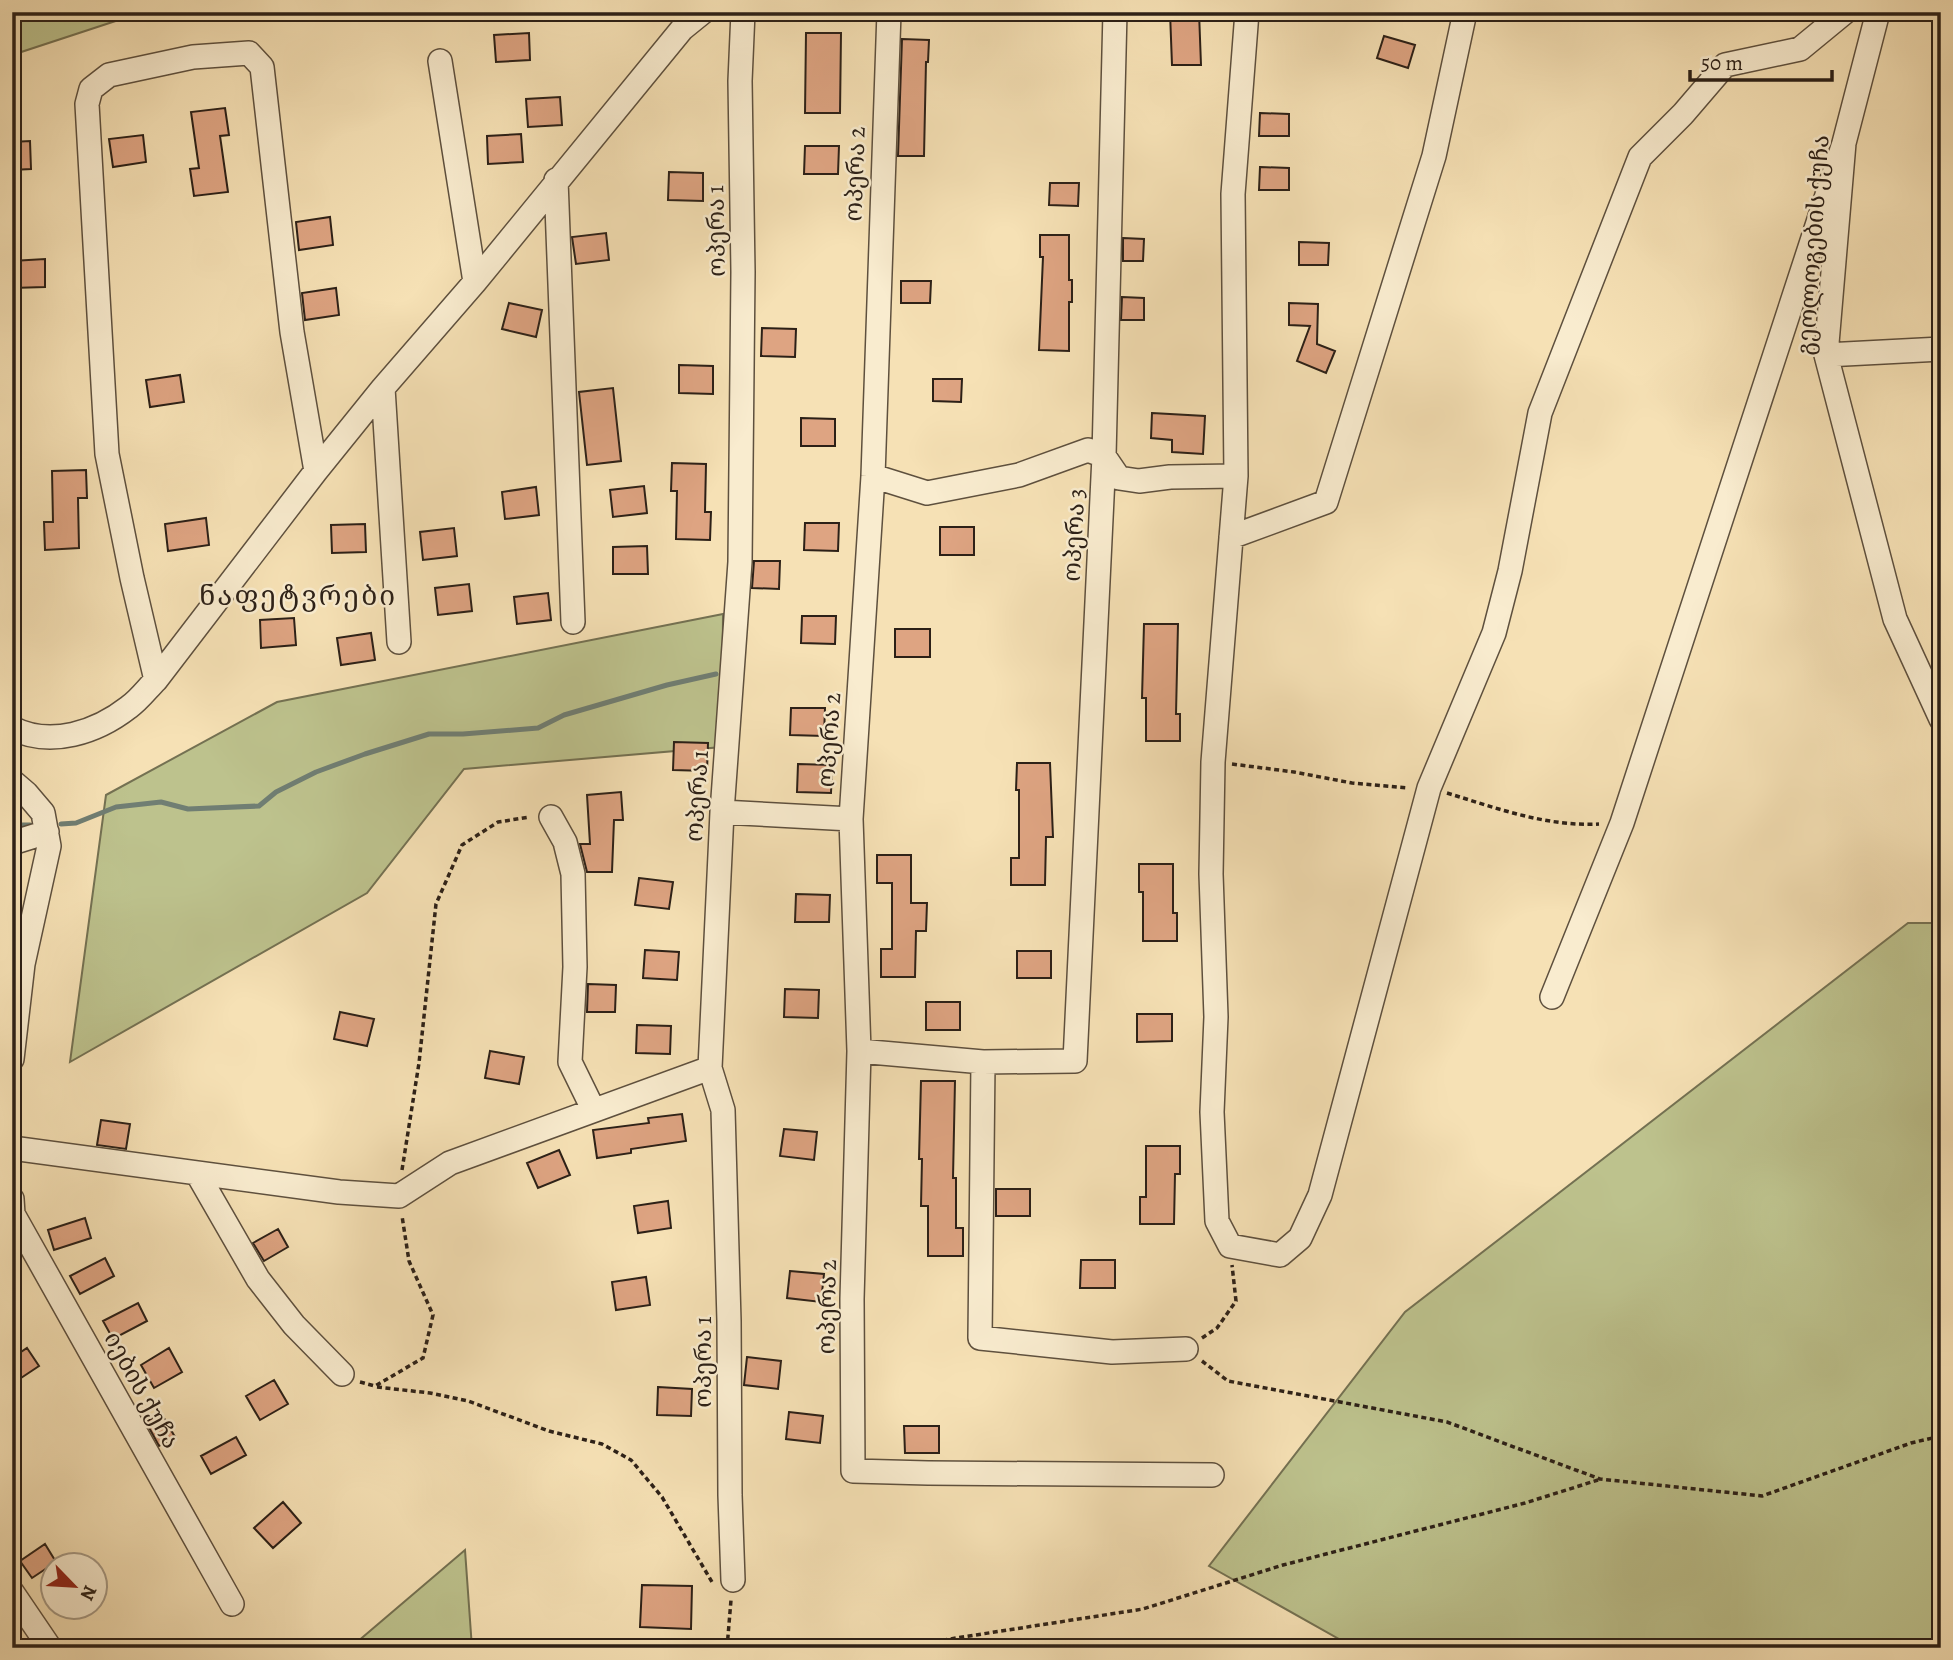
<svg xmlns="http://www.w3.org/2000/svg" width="1953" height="1660" font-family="Alegreya,'Noto Serif Georgian',serif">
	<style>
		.green { fill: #bdc28d; stroke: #747152; stroke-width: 2 }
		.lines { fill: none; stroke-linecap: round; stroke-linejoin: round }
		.stream { stroke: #707e73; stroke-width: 5 }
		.building { fill: #dea482; stroke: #2c2017; stroke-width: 2 }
		.minor-casing { stroke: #5e503e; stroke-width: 26 }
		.path { stroke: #2c2017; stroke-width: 3.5; stroke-dasharray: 5 3.5; stroke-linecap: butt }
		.minor { stroke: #f9eccf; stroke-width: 23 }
		.labels { text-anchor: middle; stroke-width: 5; stroke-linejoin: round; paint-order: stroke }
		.street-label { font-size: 24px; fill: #2c2017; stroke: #f9eccf }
		.quarter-label { font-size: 28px; letter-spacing: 2px; fill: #2c2017; stroke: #f9eccf }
	</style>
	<rect width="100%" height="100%" fill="#f6e1b5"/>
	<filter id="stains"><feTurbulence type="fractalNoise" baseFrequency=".00286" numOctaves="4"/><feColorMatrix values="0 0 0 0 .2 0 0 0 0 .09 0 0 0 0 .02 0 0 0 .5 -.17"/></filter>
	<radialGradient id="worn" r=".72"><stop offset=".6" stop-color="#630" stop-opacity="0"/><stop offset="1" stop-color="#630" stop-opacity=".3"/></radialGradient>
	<path class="green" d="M12,12H143L12,55Z
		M723,614L722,747L464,769L367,893L70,1062L106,795L277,702Z
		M1908,923H1941V1648H1355L1209,1566L1405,1312Z
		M465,1550L472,1648H350Z"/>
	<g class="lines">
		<path class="stream" d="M61,824L76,823L116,807L161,802L188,809L259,806L276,792L316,772L365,754L429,734H463L538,728L564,715L667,685L716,674
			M12,825H30"/>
	</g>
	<path class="building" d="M1170,12H1199L1201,65H1172Z
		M529,33L530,60L496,62L494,35Z
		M806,33H841L840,113H805Z
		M1384,36L1415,45L1408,68L1377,58Z
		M902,39L929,40L928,62H926L924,156H898Z
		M560,97L562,125L528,127L526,99Z
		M225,108L229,135L220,136L228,192L194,196L190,169L199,168L191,112Z
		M1260,113L1289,114V136H1259Z
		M521,134L523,162L488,164L487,136Z
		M143,135L146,162L113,167L109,139Z
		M30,141L31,169L12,170V142Z
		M805,146H839L838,174H804Z
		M1260,167L1289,168V190H1259Z
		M669,172L703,173V201L668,200Z
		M1050,183H1079L1078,206L1049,205Z
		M330,217L333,245L299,250L296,222Z
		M606,233L609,260L576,264L572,237Z
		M1040,235H1069V280H1072V302H1069V351L1039,350L1043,257H1040Z
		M1123,238L1144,239L1143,261H1123Z
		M1299,242L1329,243L1328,265H1299Z
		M45,259V287L12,288V261Z
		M901,281H931L930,303H901Z
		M336,288L339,315L305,320L302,293Z
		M1122,297L1144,298V320H1121Z
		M509,303L542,310L536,337L502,329Z
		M1289,303L1318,304L1317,344L1335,351L1326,373L1297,361L1310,326L1289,325Z
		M762,328L796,329L795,357L761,356Z
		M679,365L713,366V394L679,393Z
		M180,375L184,402L150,407L146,380Z
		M933,379H962L961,402L933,401Z
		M613,388L621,461L587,465L579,392Z
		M1152,413L1205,416L1203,454L1172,452V440L1151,438Z
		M801,418L835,419V446H801Z
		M672,463L706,464L705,512H711L710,540L676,539L677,491H671Z
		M86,470L87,498H78L79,548L45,550L44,522H53L52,471Z
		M644,486L647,513L613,517L610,490Z
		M536,487L539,515L505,519L502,492Z
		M206,518L209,545L168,551L165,524Z
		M805,523H839L838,551L804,550Z
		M365,524L366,552L332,553L331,525Z
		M940,527H974V555H940Z
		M454,528L457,556L423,560L420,532Z
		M647,546L648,574H613V547Z
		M754,561H780L779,589L752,588Z
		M469,584L472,611L438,615L435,588Z
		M548,593L551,620L517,624L514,597Z
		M802,616H836L835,644L801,643Z
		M294,618L296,645L261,648L260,620Z
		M1144,624H1178L1176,714H1180V741H1146V698H1142Z
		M895,629H930V657H895Z
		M371,633L375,660L341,665L337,638Z
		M791,708H825L824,736L790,735Z
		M674,742L708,743L707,771L673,770Z
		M1017,763H1050L1053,837H1046L1045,885H1011V858H1019V790H1016Z
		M798,764L832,765L831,793L797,792Z
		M621,792L623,820H614L612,872H587L580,844H590L587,795Z
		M877,855H911V903H927L926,931H916L915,977H881V949H892V883H877Z
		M1139,864H1173V913H1177V941H1143V892H1139Z
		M639,878L673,882L669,909L635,905Z
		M796,894L830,895L829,922H795Z
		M645,950L679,952L677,980L643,978Z
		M1017,951H1051V978H1017Z
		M588,984L616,985L615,1012H587Z
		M785,989L819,990L818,1018L784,1017Z
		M926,1002H960V1030H926Z
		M340,1012L374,1019L367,1046L334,1039Z
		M1137,1014H1172V1041L1137,1042Z
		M637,1025L671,1026L670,1054L636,1053Z
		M490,1051L524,1057L519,1084L485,1078Z
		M921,1081H955L953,1178H956V1228H963V1256H928V1206H921L922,1159H919Z
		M682,1114L686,1141L631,1149V1153L597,1158L593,1130L649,1123L648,1118Z
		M101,1120L130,1124L126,1149L97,1145Z
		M784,1129L817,1132L814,1160L780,1156Z
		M1146,1146H1180V1174H1175L1174,1224H1140V1197H1146Z
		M559,1150L570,1175L538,1188L527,1163Z
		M996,1189H1030V1216H996Z
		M668,1201L671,1228L638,1233L634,1206Z
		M85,1218L91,1238L54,1250L48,1230Z
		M278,1229L288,1247L264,1261L253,1243Z
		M105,1258L114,1276L80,1294L70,1276Z
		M1081,1260H1115V1288H1080Z
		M790,1271L824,1274L821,1302L787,1298Z
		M646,1277L650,1305L616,1310L612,1282Z
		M138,1303L147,1321L113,1339L103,1321Z
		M27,1348L39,1366L12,1384V1358Z
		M169,1348L182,1372L154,1388L141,1365Z
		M747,1357L781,1361L778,1389L744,1385Z
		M274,1380L288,1404L260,1420L246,1396Z
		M658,1387L692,1389L691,1416L657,1415Z
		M789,1412L823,1416L820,1443L786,1439Z
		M161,1413L175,1437L159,1446L146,1422Z
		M904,1426H939V1453H905Z
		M236,1437L246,1455L211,1474L201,1456Z
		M283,1502L301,1523L273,1548L254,1528Z
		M45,1544L56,1562L32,1578L20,1561Z
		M642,1585L692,1586L691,1629L640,1627Z"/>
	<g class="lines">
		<defs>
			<path id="minor" d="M889,12L873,476L851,819L859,1051L852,1299L853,1471L928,1473L1212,1475
				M1247,12L1233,194L1236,476L1213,762L1211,874L1216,1017L1212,1112L1217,1221L1230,1246L1280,1255L1300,1238L1320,1195L1429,788L1494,633L1510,571L1540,413L1640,157L1683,114L1725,65L1800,49L1845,12
				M1878,12L1844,143L1826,355L1895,619L1941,719
				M440,61L475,282
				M556,180L573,622
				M1826,355L1941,349
				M383,388L399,642
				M873,476L927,493L1019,475L1088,450L1104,456L1119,478L1139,481L1170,477L1236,476
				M1231,537L1326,502L1434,156L1465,12
				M156,680L132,578L107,454L87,104L91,89L109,75L193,57L249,53L262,67L292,332L316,471
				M12,728C51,748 97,732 129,707C139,700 147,689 156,680L316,471L383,388L475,282L682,29L703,12
				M12,781L26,793L43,813L49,846L23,964L12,1059
				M722,812L851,819
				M551,817L565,842L573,874L575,967L570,1062L593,1109
				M12,843L47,832
				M1552,997L1622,823L1844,143
				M859,1051L983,1062L1075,1061L1104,456L1115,12
				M983,1062L980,1338L1112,1352L1186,1349
				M12,1148L339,1192L399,1196L450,1163L710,1068
				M197,1173L258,1279L294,1325L342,1374
				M12,1199L13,1214L232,1604
				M733,1580L730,1495L729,1321L723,1110L710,1068L722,812L740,562L743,272L740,81L743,12
				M12,1592L50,1648"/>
		</defs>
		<use href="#minor" class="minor-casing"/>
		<path class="path" d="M1232,764L1294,772L1352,783L1408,788
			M1447,793C1496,808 1547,827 1599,824
			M402,1170L419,1063L436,904L462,845L498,822L530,817
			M1202,1338L1217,1328L1236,1301L1232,1265
			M1202,1361L1228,1381L1447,1422L1600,1479L1762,1496L1911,1443L1941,1436
			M360,1382L375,1386L423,1358L433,1315L409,1261L402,1216
			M377,1387L430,1393L468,1401L549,1431L602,1444L631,1460L662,1497L712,1582
			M727,1648L731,1600
			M892,1648L1143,1609L1283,1565L1525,1503L1598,1480"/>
		<use href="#minor" class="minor"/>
	</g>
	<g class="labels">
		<g class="street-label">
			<text transform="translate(855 174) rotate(-88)" y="8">ოპერა 2</text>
			<text transform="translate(716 231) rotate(-91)" y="8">ოპერა 1</text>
			<text transform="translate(1813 245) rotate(-86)" y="8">გეოლოგების ქუჩა</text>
			<text transform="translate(1074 535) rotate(-87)" y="8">ოპერა 3</text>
			<text transform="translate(829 740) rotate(-86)" y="8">ოპერა 2</text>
			<text transform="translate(697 796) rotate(-86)" y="8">ოპერა 1</text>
			<text transform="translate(827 1307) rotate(-89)" y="8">ოპერა 2</text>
			<text transform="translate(703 1362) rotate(-90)" y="8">ოპერა 1</text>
			<text transform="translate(142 1390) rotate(61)" y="8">იების ქუჩა</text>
		</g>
		<g class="quarter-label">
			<text x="298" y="605">ნაფეტვრები</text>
		</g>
	</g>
	<rect width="1953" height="1660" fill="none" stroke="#f6e1b5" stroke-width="42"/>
	<rect x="14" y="14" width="1925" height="1632" fill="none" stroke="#2c2017" stroke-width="3.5"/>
	<rect x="21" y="21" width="1911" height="1618" fill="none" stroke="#2c2017" stroke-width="2"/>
	<g transform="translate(74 1586) rotate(115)"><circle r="33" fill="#f9eccf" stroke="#a79a85" stroke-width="2"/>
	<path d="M0-5L12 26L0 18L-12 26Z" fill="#8f2418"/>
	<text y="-10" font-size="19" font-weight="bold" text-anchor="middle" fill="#2c2017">N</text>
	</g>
	<path d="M1690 70v10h142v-10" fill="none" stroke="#2c2017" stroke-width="3.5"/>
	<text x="1701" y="70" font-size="21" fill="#2c2017" stroke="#f9eccf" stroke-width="5" paint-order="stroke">50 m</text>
	<rect width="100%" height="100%" filter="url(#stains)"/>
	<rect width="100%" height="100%" fill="url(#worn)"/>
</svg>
